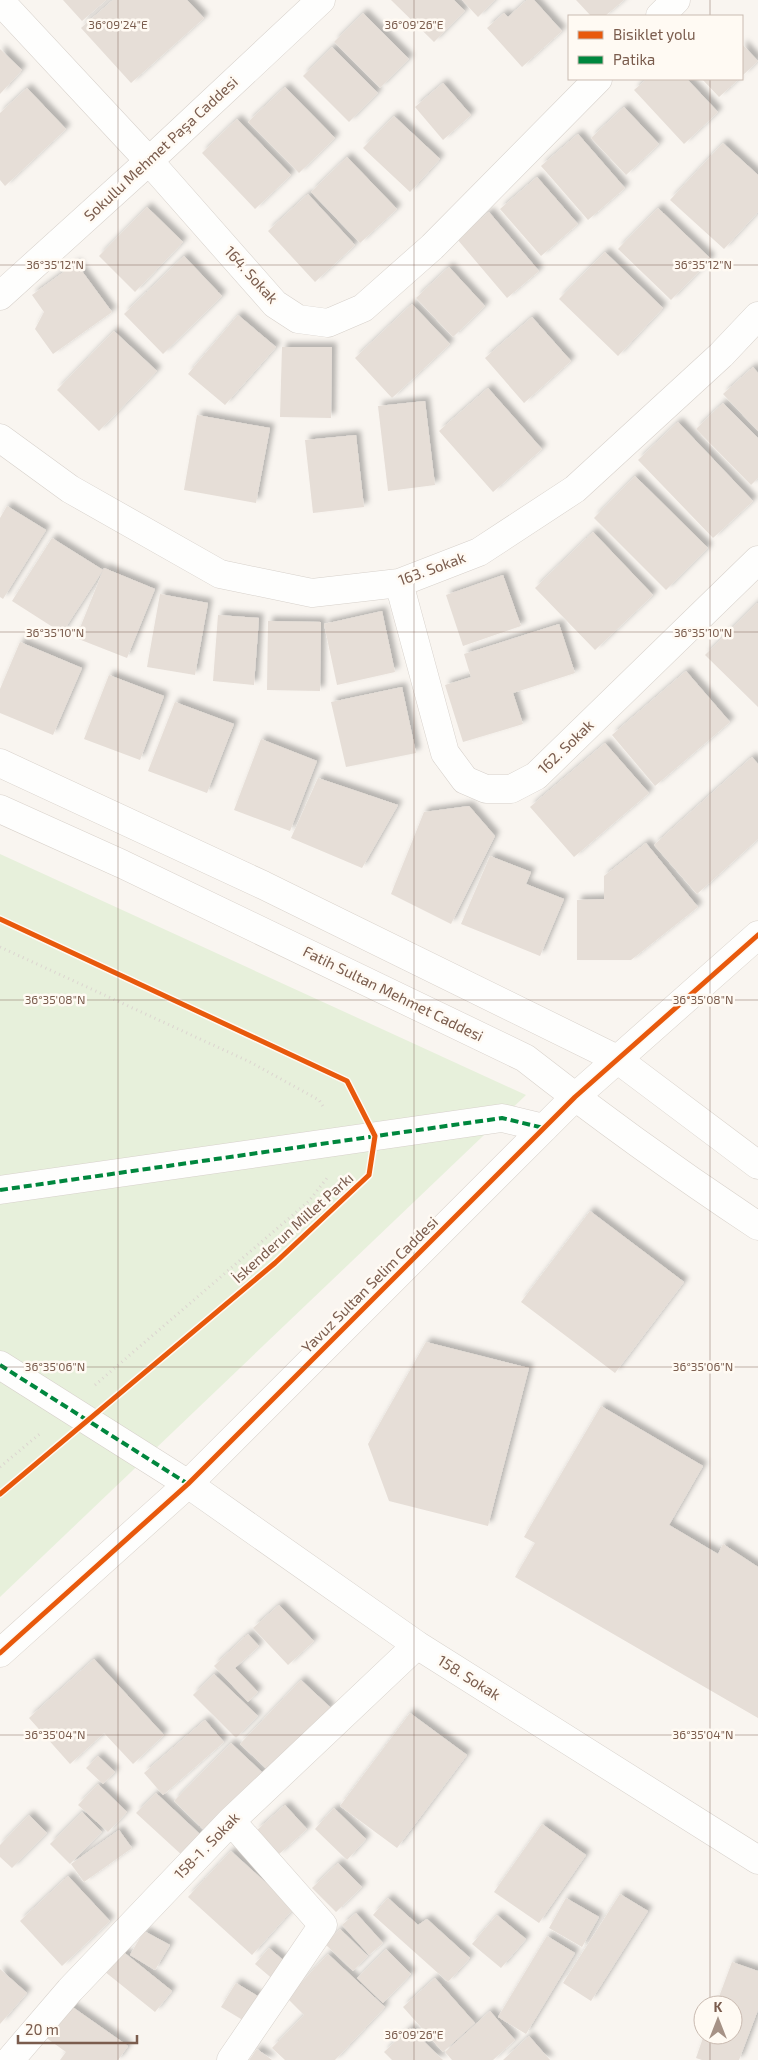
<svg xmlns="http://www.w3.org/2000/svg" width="758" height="2060" font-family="'Exo 2',sans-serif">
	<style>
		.green { fill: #e7f0db }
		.building { fill: #e6ded7; filter: url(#shadow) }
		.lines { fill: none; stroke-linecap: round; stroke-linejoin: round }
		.street-casing { stroke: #d7d1cb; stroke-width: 29 }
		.secondary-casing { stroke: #d9d2cb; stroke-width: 29 }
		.path { stroke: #dcd5d0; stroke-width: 3; stroke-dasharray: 1 4; stroke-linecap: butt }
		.street { stroke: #fefefd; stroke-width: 28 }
		.secondary { stroke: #fefefd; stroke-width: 28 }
		.quiet { stroke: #00873e; stroke-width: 4; stroke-dasharray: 8 4; stroke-linecap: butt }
		.cycleway-casing { stroke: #fffaf3; stroke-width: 8 }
		.cycleway { stroke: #e8590c; stroke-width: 5 }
		.ticks { fill: none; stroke: #7a5c4d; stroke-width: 1; stroke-opacity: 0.45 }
		.labels { text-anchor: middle; stroke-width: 5; stroke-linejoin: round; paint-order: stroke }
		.street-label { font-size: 15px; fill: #7a5c4d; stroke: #fffaf3 }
		.ticks-label { font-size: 12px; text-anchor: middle; fill: #7a5c4d; stroke: #fffaf3; stroke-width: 5; stroke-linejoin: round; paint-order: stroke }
	</style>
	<defs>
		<filter id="shadow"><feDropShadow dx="4.5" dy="-4.5" stdDeviation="2.5" flood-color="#0004"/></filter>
	</defs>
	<rect width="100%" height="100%" fill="#f9f5f0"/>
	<path class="green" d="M0,854L526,1095L0,1597Z"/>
	<path class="building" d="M63,0H106L82,21Z
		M113,0H187L204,18L131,83L81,28Z
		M391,0H454L465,11L434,42Z
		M462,0H495L478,17Z
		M527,0H534L562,31L522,67L487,28L504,13L508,17Z
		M576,0H624L605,16H591Z
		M363,13L409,59L380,88L334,42Z
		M742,44L758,61L742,76Z
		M332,47L378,93L349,122L303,76Z
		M0,49L22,70L0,94Z
		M647,79H687L718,112L684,144L634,90Z
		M702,79H739L719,97Z
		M443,83L471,115L443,140L415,107Z
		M285,87L335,138L299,173L248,122Z
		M27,88L66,129L5,186L0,180V113Z
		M624,107L659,144L626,175L591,138Z
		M394,116L440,159L410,192L363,148Z
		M237,119L291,175L255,209L202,153Z
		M578,134L625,188L588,220L541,166Z
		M723,143L758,175V212L724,249L670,200Z
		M347,157L397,209L360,243L311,192Z
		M537,177L578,224L541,256L500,209Z
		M308,194L355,245L315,282L268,231Z
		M147,207L183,242L135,292L99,256Z
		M658,208L711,259L671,300L618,249Z
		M489,212L539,271L507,298L457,239Z
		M605,252L663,308L618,356L559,299Z
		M184,256L222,296L163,354L124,314Z
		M76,263L112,312L53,354L35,329L44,312L32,295Z
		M449,267L485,306L453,337L416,298Z
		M412,304L450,344L392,398L355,358Z
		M238,315L276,347L225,405L188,374Z
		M532,317L571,361L524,403L485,358Z
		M114,331L157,371L99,431L57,390Z
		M282,347H332L331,418L280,417Z
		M753,367L758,373V431L723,394Z
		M488,388L542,449L493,492L439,431Z
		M425,401L435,485L388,491L378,406Z
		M723,403L758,438V478L751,485L696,429Z
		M197,415L270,428L256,503L184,490Z
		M678,422L753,501L713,538L638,460Z
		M356,435L364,507L313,513L305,440Z
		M635,476L708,548L666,590L594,518Z
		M7,506L46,530L3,599L0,597V518Z
		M593,532L653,595L595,650L535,588Z
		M52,538L103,570L62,633L12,601Z
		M104,568L155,589L127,658L76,638Z
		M503,575L521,626L463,646L446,595Z
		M160,594L208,603L195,675L147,667Z
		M757,603L758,604V707L705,655Z
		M382,611L395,672L337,685L324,624Z
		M218,615L259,618L254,685L213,681Z
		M268,621L321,622L320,691L267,690Z
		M559,624L575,673L513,693L523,724L463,742L445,685L471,677L464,654Z
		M20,642L82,668L53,735L0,713V689Z
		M686,671L730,722L655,786L612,735Z
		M109,675L164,696L140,760L84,739Z
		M402,687L416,753L346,767L331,702Z
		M175,702L234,724L207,793L148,771Z
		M261,739L317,761L290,831L234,810Z
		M605,743L649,793L574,857L530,807Z
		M752,757L758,764V839L697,894L654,845Z
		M318,778L398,805L362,868L291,838Z
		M469,806L495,836L451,924L391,894L424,812Z
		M646,843L698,907L631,960H577V900L604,899V876Z
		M490,856L531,872L526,884L564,899L540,956L461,924Z
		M590,1211L684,1282L615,1373L521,1302Z
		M426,1342L529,1368L488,1526L389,1501L368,1444Z
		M601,1406L703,1466L669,1525L718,1554L723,1544L758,1567V1718L515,1577L535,1543L524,1537Z
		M279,1605L314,1641L288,1665L253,1628Z
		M248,1634L259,1646L235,1668L258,1692L248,1702L214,1666Z
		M94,1659L164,1735L133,1764L104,1733L70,1764L29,1718Z
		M214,1674L258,1716L236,1738L193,1695Z
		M301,1680L331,1708L270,1772L240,1744Z
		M410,1713L467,1755L397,1848L340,1806Z
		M205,1720L224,1742L163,1795L144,1773Z
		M231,1743L266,1776L208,1834L174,1801Z
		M98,1756L115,1772L103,1784L86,1768Z
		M98,1784L127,1812L108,1832L78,1805Z
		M156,1793L203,1837L184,1857L136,1813Z
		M285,1805L307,1829L278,1855L256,1831Z
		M334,1808L366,1839L347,1860L315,1829Z
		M82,1812L102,1832L70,1864L50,1844Z
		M29,1815L47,1833L12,1868L0,1857V1845Z
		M542,1824L586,1855L539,1923L494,1892Z
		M119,1830L132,1848L84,1882L71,1864Z
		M231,1851L294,1908L252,1955L188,1897Z
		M338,1863L362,1887L336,1912L312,1888Z
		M68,1876L110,1921L62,1966L20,1921Z
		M620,1894L648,1911L591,2001L563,1983Z
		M388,1898L418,1925L427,1919L470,1958L448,1982L373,1915Z
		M566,1898L599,1917L582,1947L549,1928Z
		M356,1913L383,1943L369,1955L342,1925Z
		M497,1915L526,1939L501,1968L472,1944Z
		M340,1929L368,1956L353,1971L325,1944Z
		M144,1931L170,1945L155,1970L130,1955Z
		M547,1936L575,1953L526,2034L498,2017Z
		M116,1946L172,1991L155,2012L99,1967Z
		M269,1948L289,1965L275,1981L255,1964Z
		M386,1949L411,1974L383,2003L357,1978Z
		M328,1954L385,2007L335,2060H285L272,2048L304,2015L287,1998Z
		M732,1962L758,1971V2010L739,2060H702L696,2058L704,2035H733V2005H716Z
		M0,1969L27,1993L0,2024Z
		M435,1978L475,2023L443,2052L403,2007Z
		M236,1983L261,1998L246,2022L221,2007Z
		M64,2001L128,2046L118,2060H60L66,2052L41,2034Z
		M490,2011L515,2040L493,2060H452L445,2052Z
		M410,2028L443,2060H392L384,2052Z
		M529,2036L550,2060H503Z
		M257,2049L272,2060H249Z"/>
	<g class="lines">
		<defs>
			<path id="street" d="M0,1L149,161L275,304L298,319L328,323L363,308L432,247L598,79
				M660,16L676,0
				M0,296L149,161L321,0
				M0,438L70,489L220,574L312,593L399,583L479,552L575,489L721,355L758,316
				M399,583L445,753L465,780L486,789H511L536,776L758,560
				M0,1190L502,1118L544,1128
				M0,1365L188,1484L417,1645L758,1860
				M10,2060L70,1990L231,1821L417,1645
				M231,2060L323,1925L231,1821"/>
			<path id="secondary" d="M0,763L263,885L617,1059L758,1165
				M0,809L122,864L525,1058C600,1117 678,1173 758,1226
				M0,1653L188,1484L575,1097L758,935"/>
		</defs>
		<use href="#street" class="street-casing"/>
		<use href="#secondary" class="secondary-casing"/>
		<path class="path" d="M0,947L250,1062L319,1100L324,1108
			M95,1385L309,1201L327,1178
			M0,1467L42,1432"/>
		<use href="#street" class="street"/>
		<use href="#secondary" class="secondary"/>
		<path class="quiet" d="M0,1190L502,1118L544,1128
			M0,1365L188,1484"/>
		<defs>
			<path id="cycleway" d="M0,919L347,1081L375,1136L369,1175L275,1263L0,1494
				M0,1653L188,1484L575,1097L758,935"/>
		</defs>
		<use href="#cycleway" class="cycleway-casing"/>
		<use href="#cycleway" class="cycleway"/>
	</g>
	<path class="ticks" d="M118,0V2060M414,0V2060M710,0V16M710,79V2005M0,265H758M0,632H758M0,1000H758M0,1367H758M0,1735H758M710,2035V2060"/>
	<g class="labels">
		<g class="street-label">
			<text transform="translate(161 149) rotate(-43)" y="5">Sokullu Mehmet Paşa Caddesi</text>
			<text transform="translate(251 275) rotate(48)" y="5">164. Sokak</text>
			<text transform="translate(432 569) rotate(-20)" y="5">163. Sokak</text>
			<text transform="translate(566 747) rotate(-44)" y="5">162. Sokak</text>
			<text transform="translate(393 994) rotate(26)" y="5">Fatih Sultan Mehmet Caddesi</text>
			<text transform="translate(293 1228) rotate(-42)" y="5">İskenderun Millet Parkı</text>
			<text transform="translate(370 1285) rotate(-45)" y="5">Yavuz Sultan Selim Caddesi</text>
			<text transform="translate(469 1678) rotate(32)" y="5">158. Sokak</text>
			<text transform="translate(207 1846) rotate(-46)" y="5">158-1 . Sokak</text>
		</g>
	</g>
	<g class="ticks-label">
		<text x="118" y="29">36°09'24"E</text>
		<text x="414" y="29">36°09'26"E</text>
		<text x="55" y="269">36°35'12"N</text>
		<text x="703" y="269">36°35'12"N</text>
		<text x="55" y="637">36°35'10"N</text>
		<text x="703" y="637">36°35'10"N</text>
		<text x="55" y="1004">36°35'08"N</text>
		<text x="703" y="1004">36°35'08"N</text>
		<text x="55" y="1371">36°35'06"N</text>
		<text x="703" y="1371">36°35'06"N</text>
		<text x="55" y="1739">36°35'04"N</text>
		<text x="703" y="1739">36°35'04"N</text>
		<text x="414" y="2039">36°09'26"E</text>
	</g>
	<rect x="568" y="15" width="175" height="65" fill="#fffaf3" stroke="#cabbb1"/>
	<rect x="578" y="31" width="25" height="8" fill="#e8590c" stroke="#cabbb1"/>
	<text x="613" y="40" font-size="15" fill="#7a5c4d">Bisiklet yolu</text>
	<rect x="578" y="56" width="25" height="8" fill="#00873e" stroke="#cabbb1"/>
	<text x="613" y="65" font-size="15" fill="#7a5c4d">Patika</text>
	<g transform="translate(718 2020)"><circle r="24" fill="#fffaf3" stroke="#cabbb1"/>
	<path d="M0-4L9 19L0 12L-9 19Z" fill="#a69286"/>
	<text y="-8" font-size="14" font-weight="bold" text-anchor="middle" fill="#7a5c4d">K</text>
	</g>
	<path d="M18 2035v8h119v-8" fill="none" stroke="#7a5c4d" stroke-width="2.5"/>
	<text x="25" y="2035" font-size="15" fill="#7a5c4d" stroke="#fffaf3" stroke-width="4" paint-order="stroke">20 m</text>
</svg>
